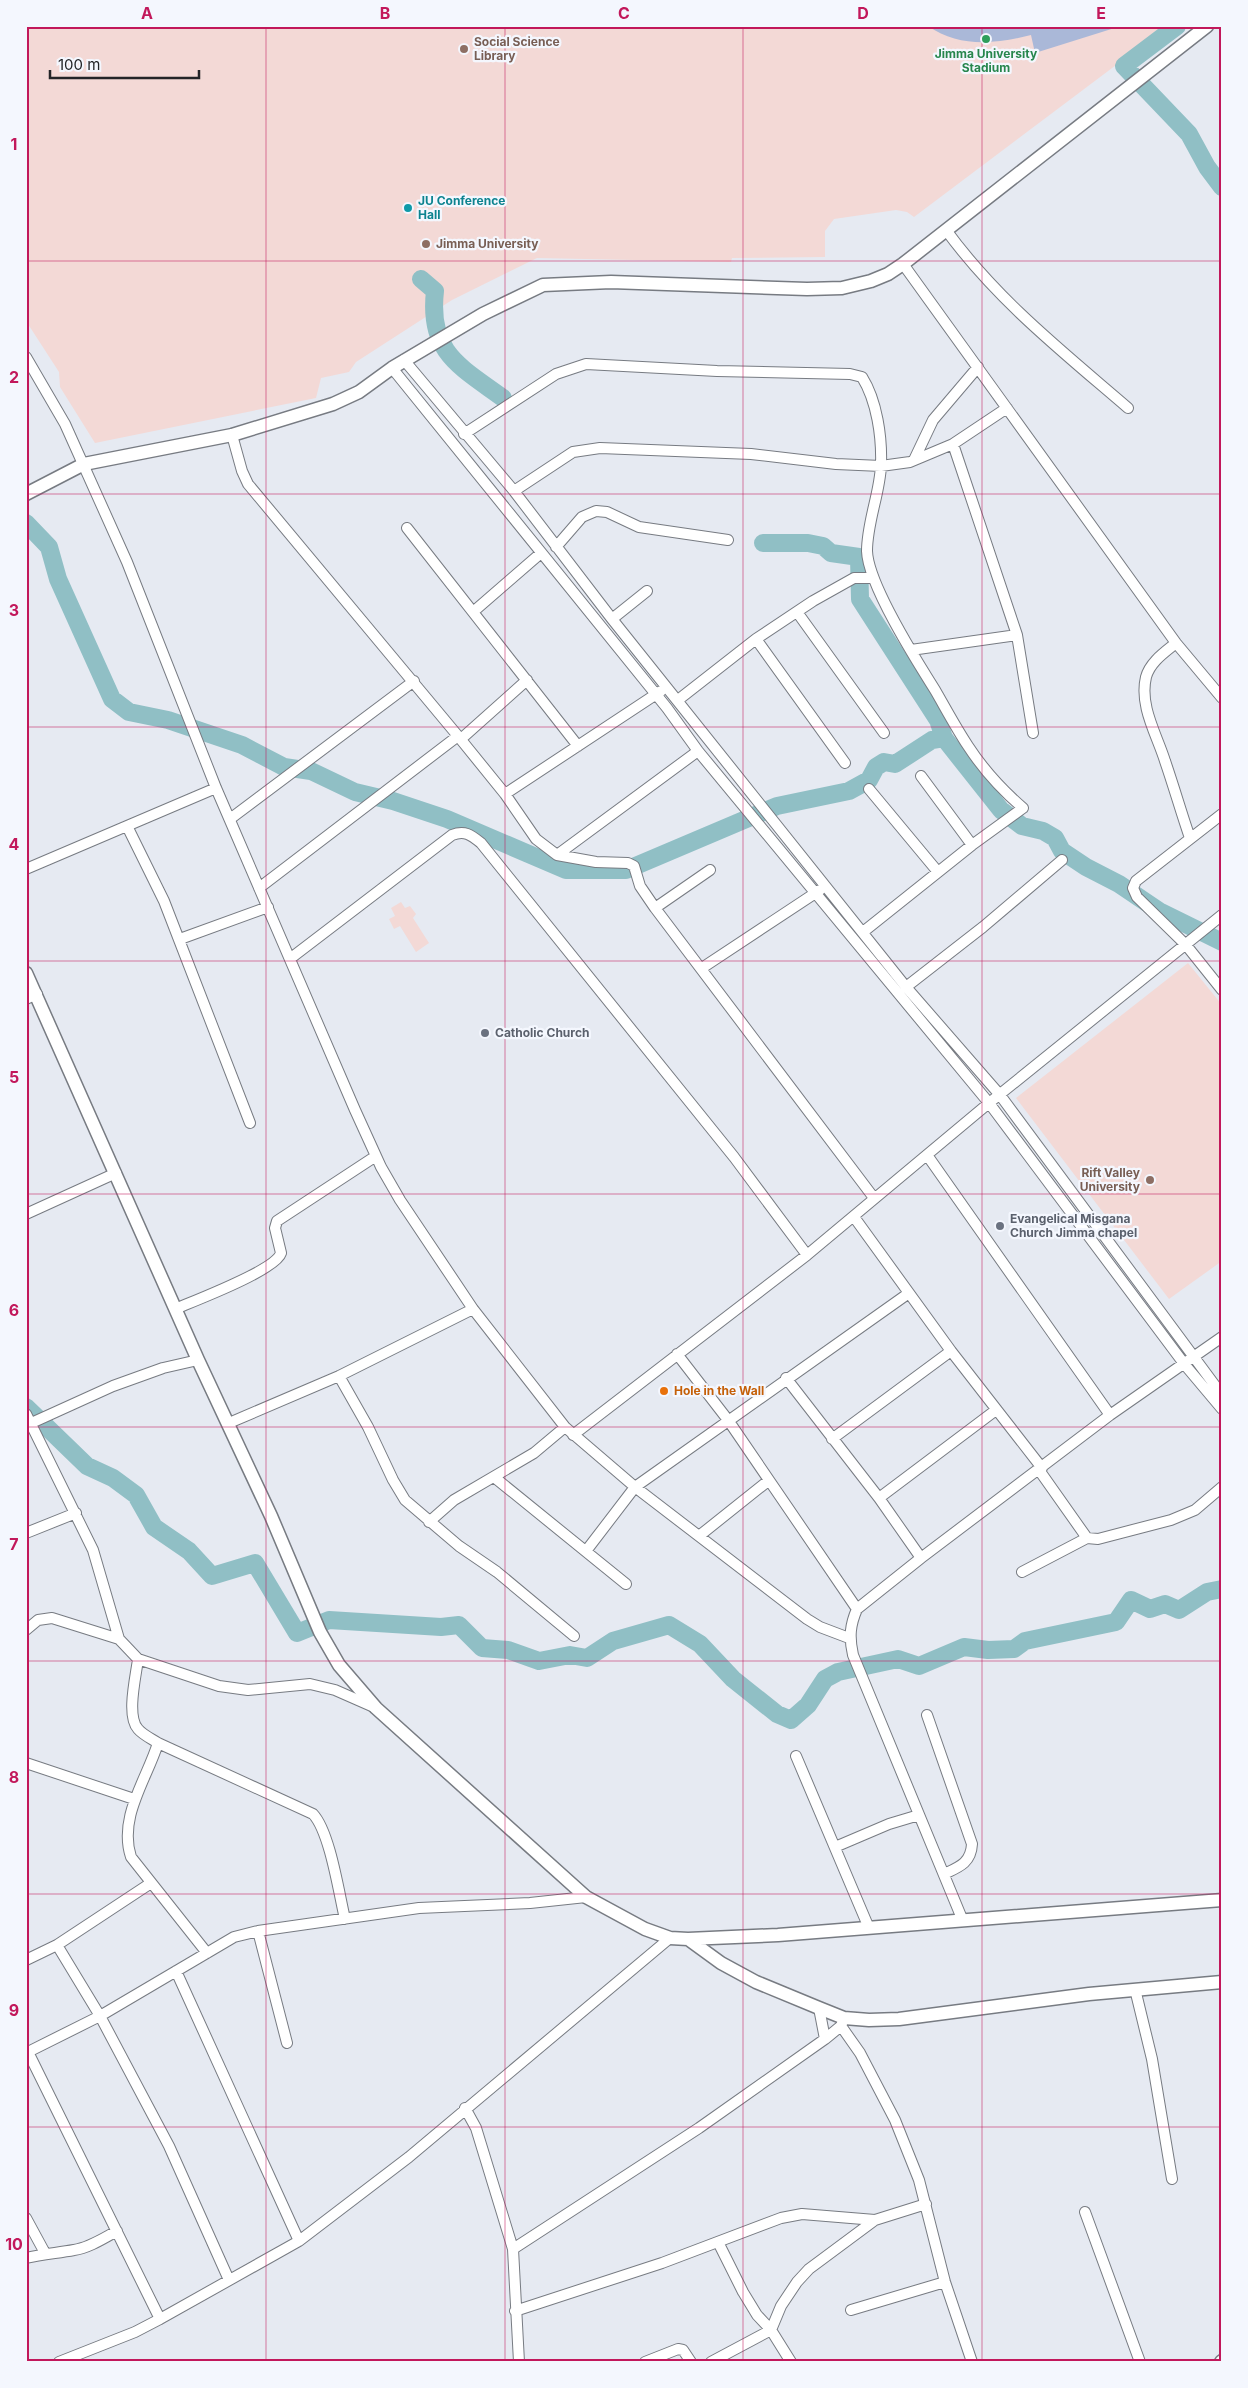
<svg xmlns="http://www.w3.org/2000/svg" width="1248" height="2388" font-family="Inter,sans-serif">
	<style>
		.education { fill: #f3d9d6 }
		.green { fill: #aab8d8 }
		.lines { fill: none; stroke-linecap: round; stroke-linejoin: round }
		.river { stroke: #90bfc5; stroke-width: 18 }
		.minor-casing { stroke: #777b82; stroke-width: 12 }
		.tertiary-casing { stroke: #777b82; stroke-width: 15 }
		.minor { stroke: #fff; stroke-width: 10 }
		.tertiary { stroke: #fff; stroke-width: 12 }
		.grid { fill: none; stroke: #c2185b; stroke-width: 1; stroke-opacity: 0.55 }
		.leisure-dot { fill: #2e9e5b; stroke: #f4f7fe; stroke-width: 2 }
		.education-dot { fill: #8d6e63; stroke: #f4f7fe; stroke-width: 2 }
		.culture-dot { fill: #0f9aa8; stroke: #f4f7fe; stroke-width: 2 }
		.worship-dot { fill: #6b7280; stroke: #f4f7fe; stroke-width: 2 }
		.food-dot { fill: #e8710a; stroke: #f4f7fe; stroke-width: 2 }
		.labels { text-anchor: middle; stroke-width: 4.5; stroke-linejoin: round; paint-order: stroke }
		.education-label { font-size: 12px; font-weight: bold; fill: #785e54; stroke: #f4f7fe; text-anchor: start }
		.leisure-label { font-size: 12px; font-weight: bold; fill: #27864d; stroke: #f4f7fe }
		.culture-label { font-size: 12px; font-weight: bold; fill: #0d838f; stroke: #f4f7fe; text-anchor: start }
		.worship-label { font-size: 12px; font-weight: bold; fill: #5b616d; stroke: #f4f7fe; text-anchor: start }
		.food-label { font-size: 12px; font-weight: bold; fill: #c56008; stroke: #f4f7fe; text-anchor: start }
		.neatline { fill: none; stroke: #c2185b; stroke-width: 2 }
		.grid-label { font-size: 16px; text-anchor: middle; font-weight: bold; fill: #c2185b }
	</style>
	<rect width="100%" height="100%" fill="#e6eaf2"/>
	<path class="education" d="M26,26H1168L914,217L907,212L896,210L834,219L825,231V257L732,258L731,262L537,258L452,300L356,362L349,372L321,378L316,398L95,443L60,387L59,372L26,321Z
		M401,902L405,908L410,906L416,914L413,918L429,943L416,952L400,926L394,929L389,919L395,916L391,908Z
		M1188,963L1222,1005V1261L1169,1299L1016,1098Z"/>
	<path class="green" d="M928,26H1121L1035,53L1031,35C996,44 959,48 928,26Z"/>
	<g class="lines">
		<path class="river" d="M1177,26L1124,66L1189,134L1207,167L1222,187
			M421,279L435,291C428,352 459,366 503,398
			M26,523L49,547L58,579L112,699L129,712L168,720L242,745L284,767L311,771L355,792L393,801L447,819L566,870H626L777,806L849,791L869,780L876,767L884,762L895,764L932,740L944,738L1001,810L1022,826L1043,831L1055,838L1062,851L1086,867L1119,884L1159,911L1222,942
			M763,543H808L823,546L831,553L859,557L860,599L938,720L944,738
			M26,1407L87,1466L113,1478L136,1495L154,1527L189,1551L212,1576L255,1563L297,1633L329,1620L441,1627L459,1625L482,1648L508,1650L539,1661L570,1655L587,1658L613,1641L669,1625L700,1644L733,1679L777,1714L791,1720L808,1705L825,1679L838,1672L898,1659L919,1666L964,1647L988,1650L1014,1649L1025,1641L1116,1622L1131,1600L1150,1609L1165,1604L1179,1610L1207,1592L1222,1589"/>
		<defs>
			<path id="minor" d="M946,230C997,300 1063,352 1128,408
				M903,264L1176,643L1222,698
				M26,357L65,424L127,562L216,788L355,1110L381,1167L400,1200L473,1309L565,1427L635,1487L807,1619L820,1627L849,1638
				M404,360L514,491L612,619L906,987L1000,1095L1222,1395
				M392,368L667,708L698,751L989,1103L1185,1365L1222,1409
				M464,434L556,374L586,364L717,371L850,374L862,377C877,401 882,437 881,465C880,493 867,522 867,551C868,584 916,660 935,690C946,709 956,728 968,746C983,769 1002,790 1023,808L972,845L863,932
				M232,435L242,471L248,484L458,736L505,794L536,839L557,855L596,862L628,863L634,866L640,886L655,908L874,1198
				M953,444L1017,635L1033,733
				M914,460L933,420L978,367
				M514,491L573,452L600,448L751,454L836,464L881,466L910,462L953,444L1007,408
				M407,528L578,746
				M556,547L582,517L596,511L607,512L639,527L728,540
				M473,612L541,553
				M797,612L884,733
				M612,619L647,591
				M756,639L845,763
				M1176,643C1165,652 1150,662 1146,677C1139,706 1157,735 1165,761C1174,787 1181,812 1190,838
				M911,650L1017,635
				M678,700L756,639L813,601L854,578H873
				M461,739L527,680
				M921,776L972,845
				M869,789L938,872
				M505,794L661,691
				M1222,814L1136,881L1133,888L1137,897L1186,945L1222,990
				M230,819L414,681
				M127,826L164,901L250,1123
				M557,855L698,751
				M26,869L216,788
				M259,888L458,736
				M655,908L710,870
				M180,939L268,907
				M291,958L452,835C465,830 471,835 481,843L734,1157L807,1255
				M702,968L820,890
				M906,987L983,927L1062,860
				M26,999L37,994
				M927,1155L1110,1415
				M26,1214L116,1173
				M854,1217L951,1351L1042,1468
				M175,1309C194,1301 276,1270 281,1253L275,1228L277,1221L376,1156
				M677,1354L728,1420L857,1609
				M339,1376L368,1427L393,1480L405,1500L459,1546L497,1572L574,1636
				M786,1378L879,1498L921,1558
				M26,1414L93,1550L119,1639L138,1659L219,1686L248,1690L310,1684L335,1690L376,1708
				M229,1423L339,1376L473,1309
				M27,1425L113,1386L163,1368L198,1360
				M573,1435L807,1255L989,1103L1222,915
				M832,1439L951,1351
				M1039,1470L1087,1538
				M494,1477L626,1584
				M879,1498L996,1410
				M429,1522L454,1500L534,1453L565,1427
				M26,1533L76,1513
				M699,1536L768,1481
				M586,1551L635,1487L909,1293
				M1022,1572L1087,1538L1098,1539L1171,1520L1195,1510L1222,1487
				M26,1630L38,1620L52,1618L119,1639
				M138,1659C136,1676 126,1716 138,1729C143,1735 152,1739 158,1743C147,1779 118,1817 131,1857L207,1953
				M927,1715L972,1844C971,1863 959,1867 944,1874
				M158,1743L313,1814C330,1832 339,1894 345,1919
				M796,1756L869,1928
				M26,1763L134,1799
				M835,1847L889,1824L919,1815
				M963,1921L853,1655C849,1637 850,1625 857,1609L921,1558L1110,1415L1222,1337
				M258,1931L287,2043
				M57,1945L100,2016L169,2146L229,2280
				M26,1960L57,1945L151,1883
				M176,1971L299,2241
				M1135,1989L1152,2059L1172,2179
				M819,2008L825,2039
				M841,2026L860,2053L895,2120L919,2180L945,2282L972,2362
				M28,2052L160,2319
				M26,2053L100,2016L234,1937L258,1931L419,1908L530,1903L586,1897
				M465,2108L476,2128L513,2249L519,2362
				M1085,2212L1140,2362
				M26,2218L45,2253
				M718,2242L743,2292L757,2315L771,2330L791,2362
				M513,2249L699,2128L825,2039L841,2026L844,2018
				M26,2258C42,2254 58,2253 74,2250C89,2248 104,2238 117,2231
				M851,2310L945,2282
				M515,2311L662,2263L781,2218L802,2214L875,2220L926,2204
				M59,2362L135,2332L160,2319L299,2241L409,2157L670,1938
				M645,2362L678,2349L683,2350L691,2362
				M711,2362L771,2330L781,2306L797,2282L809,2269L875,2220"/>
			<path id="tertiary" d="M26,494L84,464L232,435L333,404L359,392L392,368L483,314L543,285L611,282L807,289L842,288L871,281L888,274L903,264L1207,26
				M26,973L198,1360L271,1516L320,1632L339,1665L376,1708L586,1897L645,1929L670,1938L688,1939L778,1935L1222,1900
				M688,1939L721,1963L756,1982L819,2008L844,2018L869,2020L899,2019L1089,1994L1222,1982
				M1221,2362L1222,2361"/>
		</defs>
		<use href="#minor" class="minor-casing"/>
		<use href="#tertiary" class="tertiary-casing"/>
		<use href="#minor" class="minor"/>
		<use href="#tertiary" class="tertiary"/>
	</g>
	<path class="grid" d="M266,26V2362M505,26V2362M743,26V2362M982,26V2362M26,261H1222M26,494H1222M26,727H1222M26,961H1222M26,1194H1222M26,1427H1222M26,1661H1222M26,1894H1222M26,2127H1222"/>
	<circle class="leisure-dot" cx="986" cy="39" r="5"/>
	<g class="education-dot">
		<circle cx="464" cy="49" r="5"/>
		<circle cx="426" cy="244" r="5"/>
		<circle cx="1150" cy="1180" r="5"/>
	</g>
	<circle class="culture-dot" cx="408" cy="208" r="5"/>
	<g class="worship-dot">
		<circle cx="485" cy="1033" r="5"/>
		<circle cx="1000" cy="1226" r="5"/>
	</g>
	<circle class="food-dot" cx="664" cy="1391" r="5"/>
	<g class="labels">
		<g class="education-label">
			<text x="474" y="46">Social Science<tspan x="474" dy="14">Library</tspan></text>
			<text x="436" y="248">Jimma University</text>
			<text x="1140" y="1177" text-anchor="end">Rift Valley<tspan x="1140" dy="14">University</tspan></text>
		</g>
		<g class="leisure-label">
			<text x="986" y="58">Jimma University<tspan x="986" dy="14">Stadium</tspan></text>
		</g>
		<g class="culture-label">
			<text x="418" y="205">JU Conference<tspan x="418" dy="14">Hall</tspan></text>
		</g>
		<g class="worship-label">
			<text x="495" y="1037">Catholic Church</text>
			<text x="1010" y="1223">Evangelical Misgana<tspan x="1010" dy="14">Church Jimma chapel</tspan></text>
		</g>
		<g class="food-label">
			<text x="674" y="1395">Hole in the Wall</text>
		</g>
	</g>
	<rect width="1248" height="2388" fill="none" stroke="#f4f7fe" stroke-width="55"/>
	<path d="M50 70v8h149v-8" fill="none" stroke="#232427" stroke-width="2.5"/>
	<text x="58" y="70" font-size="15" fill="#232427" stroke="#f4f7fe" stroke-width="4" paint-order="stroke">100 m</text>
	<rect x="28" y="28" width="1192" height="2332" class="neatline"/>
	<g class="grid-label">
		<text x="147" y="19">A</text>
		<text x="385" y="19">B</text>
		<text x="624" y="19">C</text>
		<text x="863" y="19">D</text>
		<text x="1101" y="19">E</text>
		<text x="14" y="150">1</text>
		<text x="14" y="383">2</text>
		<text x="14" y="616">3</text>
		<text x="14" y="850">4</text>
		<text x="14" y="1083">5</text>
		<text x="14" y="1316">6</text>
		<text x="14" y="1550">7</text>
		<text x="14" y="1783">8</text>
		<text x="14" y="2016">9</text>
		<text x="14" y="2250">10</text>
	</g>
</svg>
